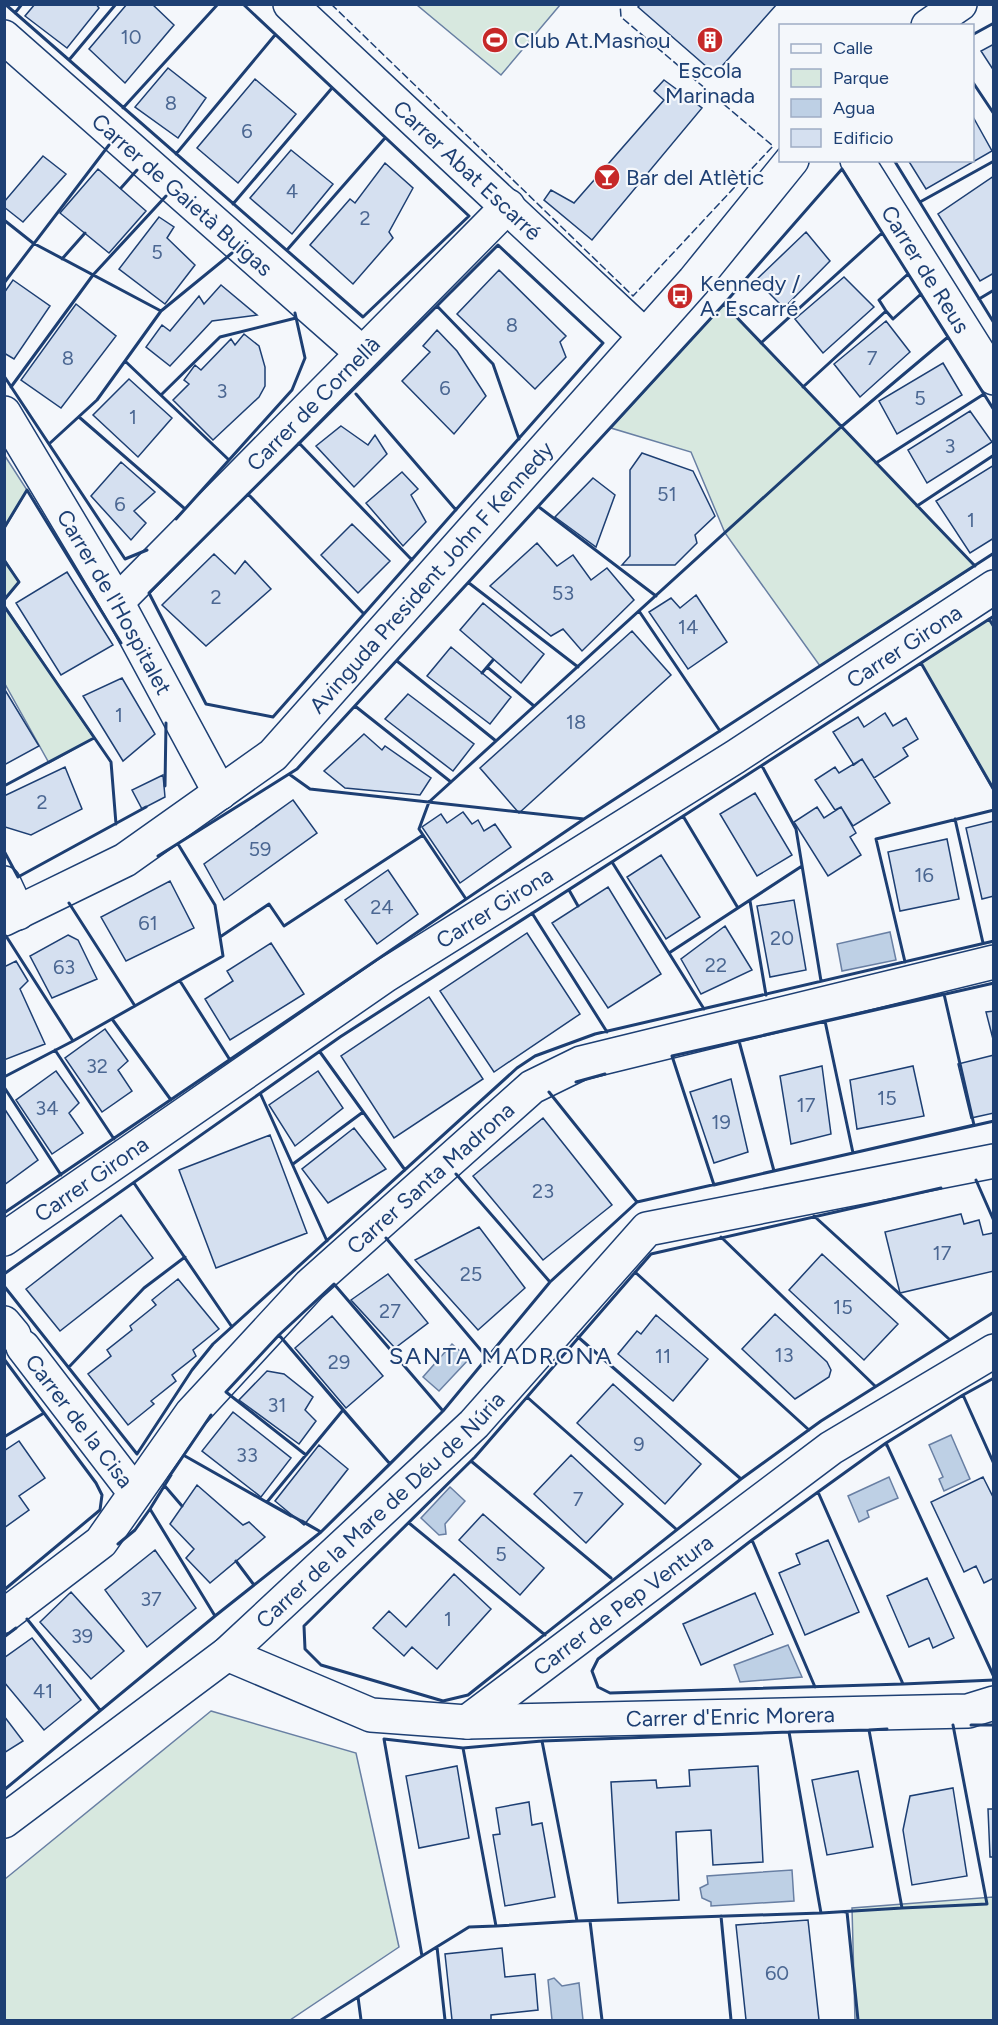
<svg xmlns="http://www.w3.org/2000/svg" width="998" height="2025" font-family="Figtree,sans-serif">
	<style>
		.green { fill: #d7e8df; stroke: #687fa3; stroke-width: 1.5 }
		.water { fill: #bed0e5; stroke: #687fa3; stroke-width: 1.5 }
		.building { fill: #d5e0f0; stroke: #1d3f73; stroke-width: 1.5 }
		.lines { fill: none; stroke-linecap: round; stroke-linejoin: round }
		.street-casing { stroke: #1d3f73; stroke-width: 36 }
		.secondary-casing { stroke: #1d3f73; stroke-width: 36 }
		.street { stroke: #f4f7fb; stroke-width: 33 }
		.secondary { stroke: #f4f7fb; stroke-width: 33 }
		.fence { stroke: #1d3f73; stroke-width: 1.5; stroke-dasharray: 8 3; stroke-linecap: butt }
		.wall { stroke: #1d3f73; stroke-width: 3 }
		.labels { text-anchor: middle; stroke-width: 4.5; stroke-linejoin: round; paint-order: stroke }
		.number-label { font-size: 20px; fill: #4b6792 }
		.poi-label { font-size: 22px; fill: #1d3f73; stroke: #f4f7fb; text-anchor: start }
		.street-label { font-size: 22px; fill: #1d3f73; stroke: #f4f7fb }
		.neighbourhood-label { font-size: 24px; letter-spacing: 1.5px; fill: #1d3f73; stroke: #f4f7fb }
	</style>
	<rect width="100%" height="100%" fill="#f4f7fb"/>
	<path class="green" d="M417,5H560L501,75Z
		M724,304L975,566L820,666L725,533L691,452L611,428Z
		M5,456L27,490L5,528Z
		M5,560L19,582L5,600H4Z
		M5,606L94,738L49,763L5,684Z
		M989,619L994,627L993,790L921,663Z
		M211,1711L356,1753L399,1947L290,2020H5V1879Z
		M993,1897V2020H855L852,1908Z"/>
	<path class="water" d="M890,932L896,960L842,971L837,944Z
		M452,1344L469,1359L439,1391L423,1377Z
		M951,1435L970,1479L944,1491L939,1479L943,1477L929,1445Z
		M889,1477L898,1498L867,1511L869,1517L859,1522L848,1496Z
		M450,1487L465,1501L445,1524L446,1534L439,1535L421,1518Z
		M788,1645L802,1677L740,1682L734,1665Z
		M792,1870L794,1901L711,1906V1902L702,1898L700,1888L708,1884L707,1876Z
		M554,1978L562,1986L579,1983L583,2020H552L548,1980Z"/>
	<path class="building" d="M35,4H96L99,8L67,48L25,16Z
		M127,4H152L174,25L125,83L89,49Z
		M641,4H777L715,74L638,7Z
		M994,44V71L981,51Z
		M168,68L206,98L178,138L135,107Z
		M255,79L296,114L238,183L197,148Z
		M664,80L702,108L592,240L544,200L551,190L574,203L664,100L654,91Z
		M972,115L992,151L926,189L908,160H972Z
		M291,150L333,184L292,234L250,198Z
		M43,156L66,174L23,222L4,207V202Z
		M385,163L413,188L389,232L393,238L353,284L310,245L350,199L355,203Z
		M98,169L146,211L109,253L60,213Z
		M994,176V273L980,281L938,214Z
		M159,217L174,227L167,238L195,265L165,304L119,269Z
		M806,232L830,261L784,308L756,280Z
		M499,270L566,336L560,342L566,357L535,389L457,314Z
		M844,277L874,307L823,353L795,319Z
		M13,280L50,306L14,359L4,353V293Z
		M221,285L257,315L212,321L170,366L146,347L162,325L170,331L199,296L204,304Z
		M76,304L116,336L61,408L21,380Z
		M886,321L910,352L860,397L834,364Z
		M437,330L457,351L486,396L454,434L402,381L430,352L423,346Z
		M244,334L259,346L265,367V386L259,397L213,440L173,400L189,384L184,380L195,365L201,370L231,339L235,345Z
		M943,363L962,395L897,434L879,401Z
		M129,379L172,418L138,457L93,415Z
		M970,411L992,442L927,483L908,450Z
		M341,426L368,445L375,435L387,454L354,487L316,446Z
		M642,453L693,471L715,516L695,535L697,543L675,565H622L630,556V470Z
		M121,462L155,492L134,511L146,523L131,540L91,496Z
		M994,465V538L970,553L936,501Z
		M402,472L418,489L411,495L426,522L403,546L366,503Z
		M593,478L615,495L596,547L555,517Z
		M352,524L390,561L358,593L321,555Z
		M537,543L557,566L573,555L591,580L607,568L634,600L582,651L563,629L551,636L490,586Z
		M214,554L235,574L245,561L271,589L206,646L162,605Z
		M67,572L113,645L61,675L16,603Z
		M696,595L727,642L688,669L649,612L671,598L680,608Z
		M483,603L544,654L521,683L460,630Z
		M632,631L671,675L519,813L480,768Z
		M451,647L511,697L490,724L427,676Z
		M122,678L155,734L123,761L83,696Z
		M5,690L39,746L4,765V690Z
		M408,694L474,744L453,771L385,719Z
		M885,713L893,726L906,718L918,739L903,748L908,756L874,778L862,759L854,765L833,732L858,717L864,727Z
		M364,734L382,750L385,746L431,778L420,795L345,788L324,771Z
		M862,759L890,803L853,826L841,807L835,810L815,780L835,767L839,773Z
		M65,767L82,809L31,835L5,827L4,796Z
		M163,775L165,797L142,809L132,790Z
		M755,793L792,855L757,876L720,814Z
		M293,800L317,833L224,900L204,864Z
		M817,807L824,818L841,807L856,833L850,837L861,855L828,876L794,822Z
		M463,812L472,824L478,820L484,831L495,824L511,847L460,883L422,827L441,814L447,823Z
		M994,821V896L982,899L966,828Z
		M947,839L959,899L900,911L888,852Z
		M661,855L700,917L666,939L627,877Z
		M388,870L418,914L377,944L345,900Z
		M170,881L194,928L126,961L101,917Z
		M608,887L661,974L608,1008L552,923Z
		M794,900L806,970L770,977L757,906Z
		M725,926L752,970L701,994L681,959Z
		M527,933L580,1014L494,1072L440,991Z
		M68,935L78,940L97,979L52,998L30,956Z
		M271,943L304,994L230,1040L205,999L233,981L227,971Z
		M16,961L28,981L20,989L45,1044L4,1060V967Z
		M429,997L483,1079L394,1138L341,1056Z
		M994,1011V1043L986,1012Z
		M105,1029L128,1061L118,1070L132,1091L102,1112L65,1058Z
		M994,1055V1113L971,1118L958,1064Z
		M822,1066L831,1134L791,1144L780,1076Z
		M913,1066L924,1116L857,1129L850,1080Z
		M56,1071L79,1103L69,1113L83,1133L52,1154L16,1100Z
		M318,1071L343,1108L295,1146L269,1105Z
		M731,1079L748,1152L714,1163L690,1092Z
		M4,1108L38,1160L4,1185Z
		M543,1118L612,1205L543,1260L473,1176Z
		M354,1128L386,1169L328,1203L302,1169Z
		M270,1135L307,1233L216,1268L179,1170Z
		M961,1214L964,1224L979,1220L983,1235L993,1233L994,1271L900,1293L885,1232Z
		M121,1215L153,1258L60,1331L26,1289Z
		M479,1227L525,1288L478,1330L415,1260Z
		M822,1254L898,1324L864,1360L789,1290Z
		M388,1274L428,1323L395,1348L351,1300Z
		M178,1279L219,1329L193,1350L196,1356L172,1375L176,1381L151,1401L154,1404L128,1425L88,1374L111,1356L107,1350L132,1330L130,1326L156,1305L152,1300Z
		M775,1314L827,1362L831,1370L829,1377L795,1399L742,1349Z
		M656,1315L708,1359L673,1401L618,1354L637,1331L641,1334Z
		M332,1316L383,1376L346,1408L295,1348Z
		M267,1371L284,1374L313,1397L305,1410L316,1421L299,1444L239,1400Z
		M613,1384L701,1464L665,1504L577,1423Z
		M233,1412L291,1458L261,1497L202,1451Z
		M19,1441L45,1478L19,1496L29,1510L4,1528V1451Z
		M319,1445L348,1469L304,1525L275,1501Z
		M571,1455L623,1504L586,1543L534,1494Z
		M983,1477L994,1499V1578L984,1583L976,1566L964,1572L931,1502Z
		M197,1485L243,1525L249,1522L265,1537L210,1583L186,1558L194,1549L170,1524Z
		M483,1514L544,1568L520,1595L459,1540Z
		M828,1540L859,1612L805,1635L779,1573L800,1564L796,1554Z
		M155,1550L196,1608L147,1647L105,1590Z
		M454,1574L491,1609L437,1669L412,1647L404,1656L373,1628L389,1611L406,1627Z
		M927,1578L954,1638L933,1648L929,1638L909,1647L887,1596Z
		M71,1592L124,1651L91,1679L40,1622Z
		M755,1593L773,1634L701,1665L683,1624Z
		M32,1638L81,1700L44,1730L4,1682V1658Z
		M4,1716L23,1741L4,1753Z
		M457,1766L469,1838L419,1848L406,1776Z
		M758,1766L763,1862L713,1865L711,1830L676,1832L679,1900L618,1903L611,1782L656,1780L657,1788L690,1786L689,1770Z
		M858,1771L873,1847L827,1855L812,1780Z
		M953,1788L967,1876L912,1885L903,1830L910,1796Z
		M529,1802L532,1825L542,1823L555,1897L505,1906L493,1835L500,1834L496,1808Z
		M988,1809H994V1857H990Z
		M808,1920L819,2020H746L736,1925Z
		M502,1948L505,1977L535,1974L538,2010L491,2015V2020H452L445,1954Z"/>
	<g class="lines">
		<defs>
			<g id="street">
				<path id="s1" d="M290,4L645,336"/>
				<path id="s2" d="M4,37L362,353"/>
				<path id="s3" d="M857,160L994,378"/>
				<path id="s4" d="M4,413L117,602L220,793"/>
				<path id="s5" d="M117,602L508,206"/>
				<path d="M4,883L18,913"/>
				<path id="s6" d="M4,1239L386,975L735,757L994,587"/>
				<path d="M4,1323L14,1335"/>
				<path id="s7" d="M23,1347L135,1493"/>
				<path id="s8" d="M4,1616L101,1542L191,1414L310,1285L532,1087L581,1063L994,962"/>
				<path id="s9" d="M227,1654L371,1715L467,1722L968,1711L994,1703"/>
				<path id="s10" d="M467,1722L831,1448L994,1351"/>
				<path id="s11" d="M4,1821L227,1654L474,1424L647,1229L994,1161"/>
			</g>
			<g id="secondary">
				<path d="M928,26L960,4"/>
				<path id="s12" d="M4,919L125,860L273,755L694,281L792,160"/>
			</g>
		</defs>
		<use href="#street" class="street-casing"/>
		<use href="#secondary" class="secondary-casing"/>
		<use href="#street" class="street"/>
		<use href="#secondary" class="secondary"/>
		<path class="fence" d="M331,4L633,296L773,146L621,17L620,4"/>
		<path class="wall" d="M5,4L363,317L469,216L243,4
			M15,13L22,4
			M972,35L994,23
			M69,60L116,4
			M972,81L994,114
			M123,108L218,4
			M176,154L275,35
			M894,160L994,323
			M121,188L137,170
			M920,202L994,161
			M233,204L332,88
			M4,220L33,243L161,311L232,253
			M498,245L603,343L273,717L206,704L149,593Z
			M287,250L385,138
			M62,259L85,233
			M4,283L109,145
			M979,299L994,290
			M437,306L493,364L519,439
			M886,311L893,319L921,294
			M761,343L882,233
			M125,361L229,460
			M4,376L125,559L147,550
			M11,387L93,275L166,196
			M803,387L886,311L879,300L908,274
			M356,394L456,510
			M161,395L220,337L296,318
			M79,417L185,509
			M299,443L412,560
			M49,444L97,400L161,311
			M876,463L984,394
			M248,494L364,614
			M917,506L994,455
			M539,507L656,596
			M176,519L292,390L305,358L295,313
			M4,528L27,490L121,643
			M4,560L19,582L4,600
			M975,566L724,304L842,169L994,410
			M469,583L578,667
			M4,606L111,762L116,824
			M639,611L720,731
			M989,619L994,627
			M397,661L496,741
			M921,663L994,790
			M487,667L534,706
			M482,673L493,660
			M355,706L451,782
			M762,766L796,829L821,981
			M289,774L310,789L584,819
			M4,786L94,738
			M165,786L166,723
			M683,816L738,908
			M955,819L983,943
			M4,851L18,877L146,807
			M158,856L297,769L724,304
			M612,862L704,1009
			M569,890L578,906
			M466,899L419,829L429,802L841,427L948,337
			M750,901L766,995
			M69,903L135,1006
			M532,913L607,1032
			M220,937L269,904L284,926L423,835
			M669,953L802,866
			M905,962L876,839L994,810
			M180,981L230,1060
			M944,994L974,1125L853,1153L825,1021Z
			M112,1019L171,1100
			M825,1021L853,1153L774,1171L739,1041Z
			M73,1041L223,956L215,905L178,844
			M739,1041L774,1171L714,1185L672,1056Z
			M730,1043L994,983
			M55,1050L114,1139
			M320,1052L405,1170
			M4,1077L73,1041L6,936
			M576,1082L605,1074
			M4,1087L61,1175
			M549,1092L637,1202
			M261,1095L327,1241
			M293,1164L363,1112
			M456,1174L550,1282
			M976,1180L994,1221
			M134,1183L232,1327
			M941,1188L651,1254L475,1457L304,1626L305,1649L321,1665L443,1701L468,1695L741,1479L821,1421L994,1312
			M4,1213L584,819L994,553
			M814,1216L949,1339
			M721,1237L875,1386
			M386,1238L490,1361
			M635,1272L809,1430
			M4,1274L340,1037L994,616
			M334,1284L443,1411L390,1464L279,1335Z
			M4,1286L137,1454L192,1370L213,1344L517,1068L535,1056L595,1034L994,941
			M279,1335L343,1410L306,1455L226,1392Z
			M578,1337L741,1479
			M4,1359L96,1483L102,1495L100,1510L4,1590
			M69,1367L144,1288L185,1257
			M963,1395L994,1378
			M527,1397L676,1529
			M343,1410L390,1464L321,1532L267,1502Z
			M4,1437L44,1413
			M887,1446L886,1443L963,1395L994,1464
			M185,1456L291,1516
			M471,1461L611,1578
			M171,1475L150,1509L215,1616
			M169,1477L211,1415
			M164,1485L182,1506
			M818,1492L886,1443L994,1677
			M409,1523L545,1635
			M321,1532L443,1411L550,1282L637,1202L994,1121
			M118,1544L135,1530L150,1509
			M236,1561L254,1585
			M27,1619L100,1710
			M4,1637L16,1628
			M902,1682L903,1684L994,1680
			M815,1687L752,1540L598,1659L592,1671L598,1687L610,1693L903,1684L818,1492L752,1540L815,1687
			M971,1725H994
			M869,1730L902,1908L821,1913L789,1732Z
			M869,1730L887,1729
			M789,1732L821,1913L577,1921L542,1741Z
			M384,1739L463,1748L496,1926L469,1927L422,1956Z
			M542,1741L577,1921L496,1926L463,1748Z
			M4,1790L215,1616L321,1532L302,1521
			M902,1908L987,1904L953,1725
			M845,1912H847L858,2020
			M721,1916L731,2020
			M590,1921L602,2020
			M437,1947L445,2020
			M358,1997L422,1956
			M321,2020L358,1997L361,2020"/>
	</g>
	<defs>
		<symbol id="stadium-disc" viewBox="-11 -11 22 22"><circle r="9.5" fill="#c62828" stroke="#f4f7fb"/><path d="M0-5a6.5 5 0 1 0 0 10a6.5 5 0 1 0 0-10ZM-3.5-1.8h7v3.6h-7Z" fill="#fff"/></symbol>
		<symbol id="building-disc" viewBox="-11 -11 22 22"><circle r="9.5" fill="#c62828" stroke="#f4f7fb"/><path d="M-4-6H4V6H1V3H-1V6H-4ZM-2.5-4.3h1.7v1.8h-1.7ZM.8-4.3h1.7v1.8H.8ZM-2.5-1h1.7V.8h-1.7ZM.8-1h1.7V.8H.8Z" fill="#fff"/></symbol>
		<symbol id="bar-disc" viewBox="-11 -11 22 22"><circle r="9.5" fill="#c62828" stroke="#f4f7fb"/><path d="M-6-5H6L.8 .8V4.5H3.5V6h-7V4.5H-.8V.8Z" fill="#fff"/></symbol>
		<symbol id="bus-disc" viewBox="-11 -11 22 22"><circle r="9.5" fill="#c62828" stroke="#f4f7fb"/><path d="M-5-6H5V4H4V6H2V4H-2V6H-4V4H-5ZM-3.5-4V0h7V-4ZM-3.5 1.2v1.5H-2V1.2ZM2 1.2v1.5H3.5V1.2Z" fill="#fff"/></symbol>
	</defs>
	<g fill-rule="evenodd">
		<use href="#stadium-disc" x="480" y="25" width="30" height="30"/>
		<use href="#building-disc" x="695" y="25" width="30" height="30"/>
		<use href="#bar-disc" x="592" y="162" width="30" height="30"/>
		<use href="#bus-disc" x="665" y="281" width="30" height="30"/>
	</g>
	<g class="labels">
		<g class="number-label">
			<text x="131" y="44">10</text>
			<text x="171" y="110">8</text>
			<text x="247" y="138">6</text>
			<text x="292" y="198">4</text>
			<text x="365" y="225">2</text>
			<text x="157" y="259">5</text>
			<text x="512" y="332">8</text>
			<text x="68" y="365">8</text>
			<text x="872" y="365">7</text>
			<text x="445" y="395">6</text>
			<text x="222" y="398">3</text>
			<text x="920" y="405">5</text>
			<text x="133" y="424">1</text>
			<text x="950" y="453">3</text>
			<text x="667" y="501">51</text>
			<text x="120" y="511">6</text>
			<text x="971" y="527">1</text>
			<text x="563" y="600">53</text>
			<text x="216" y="604">2</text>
			<text x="688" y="634">14</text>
			<text x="119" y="722">1</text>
			<text x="576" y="729">18</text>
			<text x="42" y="809">2</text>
			<text x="260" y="856">59</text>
			<text x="924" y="882">16</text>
			<text x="382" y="914">24</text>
			<text x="148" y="930">61</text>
			<text x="782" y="945">20</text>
			<text x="716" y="972">22</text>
			<text x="64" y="974">63</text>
			<text x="97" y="1073">32</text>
			<text x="887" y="1105">15</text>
			<text x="806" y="1112">17</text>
			<text x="47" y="1115">34</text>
			<text x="721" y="1129">19</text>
			<text x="543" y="1198">23</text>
			<text x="942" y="1260">17</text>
			<text x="471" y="1281">25</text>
			<text x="843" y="1314">15</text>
			<text x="390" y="1318">27</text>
			<text x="784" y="1362">13</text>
			<text x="663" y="1363">11</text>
			<text x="339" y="1369">29</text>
			<text x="277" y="1412">31</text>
			<text x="639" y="1451">9</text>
			<text x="247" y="1462">33</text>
			<text x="578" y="1506">7</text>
			<text x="501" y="1561">5</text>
			<text x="151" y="1606">37</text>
			<text x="448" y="1626">1</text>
			<text x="82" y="1643">39</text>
			<text x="43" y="1698">41</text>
			<text x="777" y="1980">60</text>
		</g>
		<g class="poi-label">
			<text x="514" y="48">Club At.Masnou</text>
			<text x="710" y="78" text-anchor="middle">Escola<tspan x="710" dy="25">Marinada</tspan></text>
			<text x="626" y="185">Bar del Atlètic</text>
			<text x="700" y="291">Kennedy /<tspan x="700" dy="25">A. Escarré</tspan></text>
		</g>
		<g class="street-label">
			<text dy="8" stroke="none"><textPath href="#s1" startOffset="243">Carrer Abat Escarré</textPath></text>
			<text dy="8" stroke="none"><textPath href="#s2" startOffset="238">Carrer de Gaietà Buïgas</textPath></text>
			<text dy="8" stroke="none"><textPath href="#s3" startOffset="129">Carrer de Reus</textPath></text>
			<text dy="8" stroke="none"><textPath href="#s5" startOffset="279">Carrer de Cornellà</textPath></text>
			<text dy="8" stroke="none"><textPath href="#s12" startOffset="554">Avinguda President John F Kennedy</textPath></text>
			<text dy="8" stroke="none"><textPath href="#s4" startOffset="219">Carrer de l'Hospitalet</textPath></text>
			<text dy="8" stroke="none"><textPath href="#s6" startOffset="1078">Carrer Girona</textPath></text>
			<text dy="8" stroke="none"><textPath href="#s6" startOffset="592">Carrer Girona</textPath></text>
			<text dy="8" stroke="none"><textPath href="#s8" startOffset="615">Carrer Santa Madrona</textPath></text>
			<text dy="8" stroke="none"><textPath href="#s6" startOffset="106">Carrer Girona</textPath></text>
			<text dy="8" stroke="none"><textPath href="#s7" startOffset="93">Carrer de la Cisa</textPath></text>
			<text dy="8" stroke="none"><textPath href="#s11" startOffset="489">Carrer de la Mare de Déu de Núria</textPath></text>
			<text dy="8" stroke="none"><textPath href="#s10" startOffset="195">Carrer de Pep Ventura</textPath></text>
			<text dy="8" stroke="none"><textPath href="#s9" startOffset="516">Carrer d'Enric Morera</textPath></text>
		</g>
		<g class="neighbourhood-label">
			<text x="501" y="1364">SANTA MADRONA</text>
		</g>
	</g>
	<rect width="998" height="2025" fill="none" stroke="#1d3f73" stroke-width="12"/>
	<rect x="779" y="24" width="195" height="138" fill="#f4f7fb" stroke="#9eadc5" stroke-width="1.5"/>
	<rect x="791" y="44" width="30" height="9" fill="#f4f7fb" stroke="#9eadc5" stroke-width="1.5"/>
	<text x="833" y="54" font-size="18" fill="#1d3f73">Calle</text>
	<rect x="791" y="69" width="30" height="18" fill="#d7e8df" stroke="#9eadc5" stroke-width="1.5"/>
	<text x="833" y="84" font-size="18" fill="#1d3f73">Parque</text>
	<rect x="791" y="99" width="30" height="18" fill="#bed0e5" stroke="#9eadc5" stroke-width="1.5"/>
	<text x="833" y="114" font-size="18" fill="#1d3f73">Agua</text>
	<rect x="791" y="129" width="30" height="18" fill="#d5e0f0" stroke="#9eadc5" stroke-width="1.5"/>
	<text x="833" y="144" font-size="18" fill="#1d3f73">Edificio</text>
</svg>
